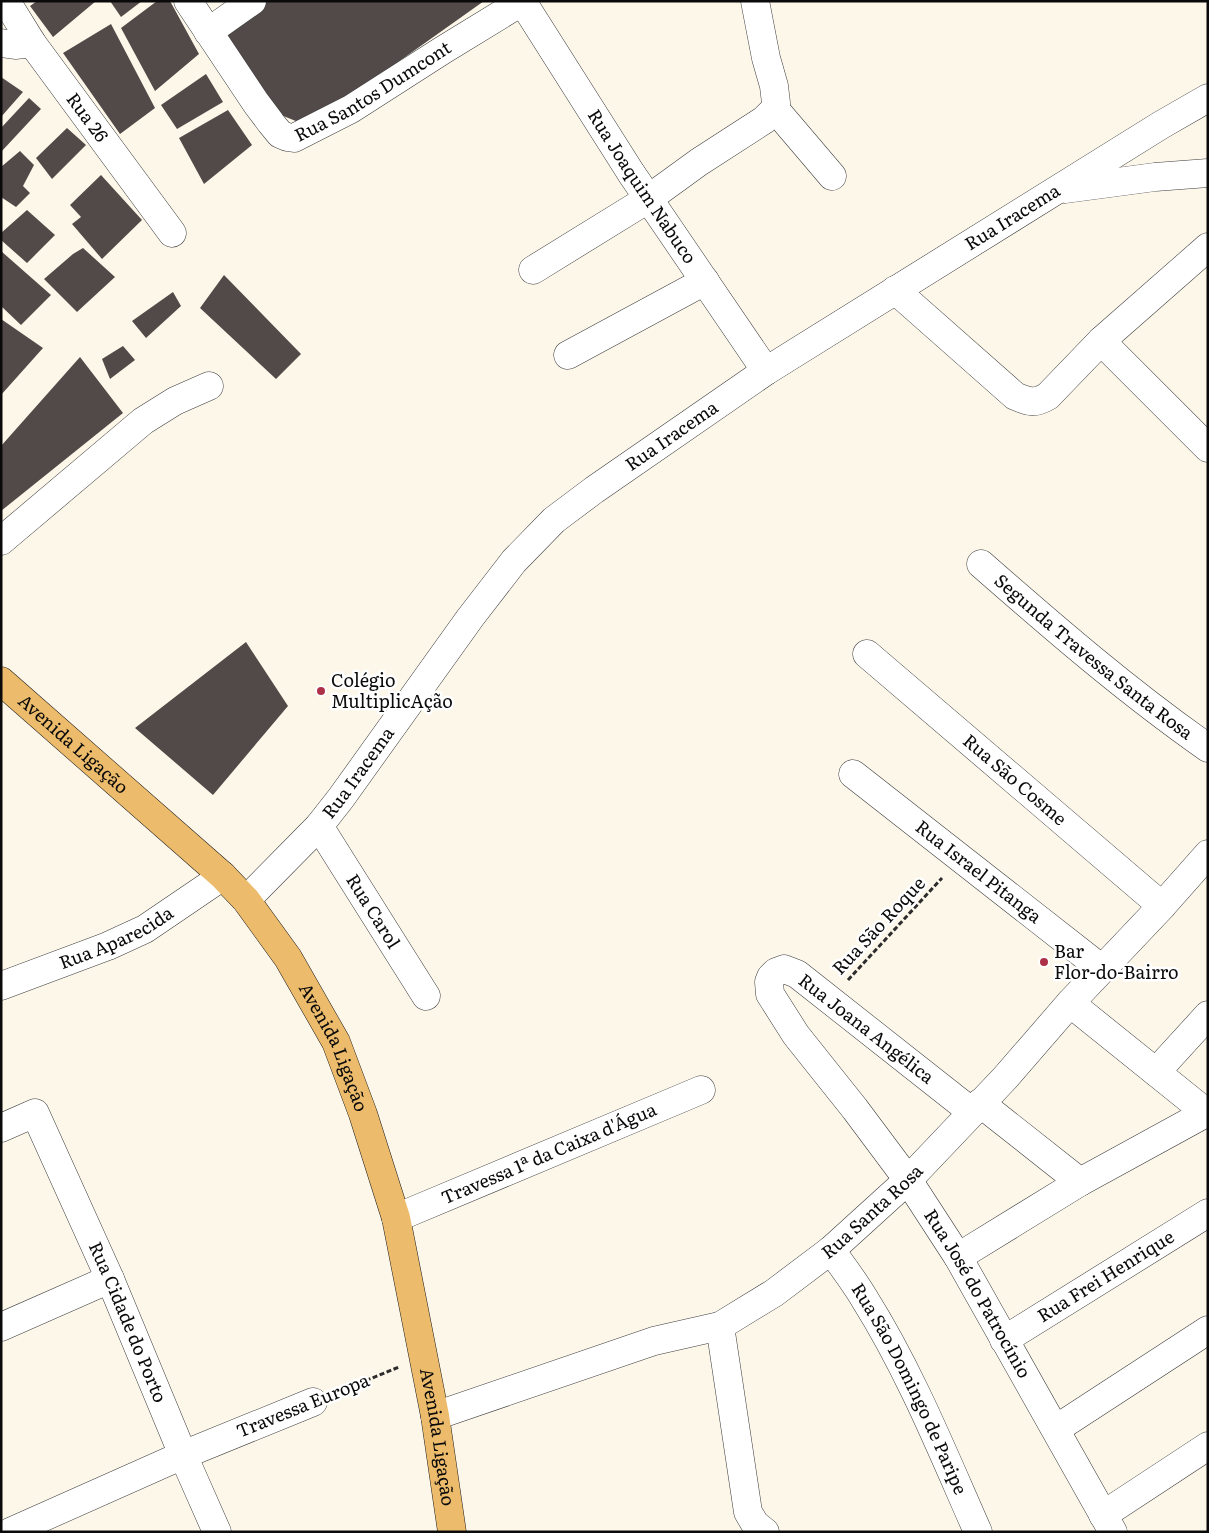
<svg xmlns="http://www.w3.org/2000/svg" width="1209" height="1533" font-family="Literata,serif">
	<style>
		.building { fill: #524a48 }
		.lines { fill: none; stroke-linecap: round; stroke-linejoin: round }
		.street-casing { stroke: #3d3d3d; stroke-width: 29 }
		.primary-casing { stroke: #1b1b1b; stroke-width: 29 }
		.path { stroke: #2c2c2c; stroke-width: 3; stroke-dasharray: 5 2.5; stroke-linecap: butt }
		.street { stroke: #fff; stroke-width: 28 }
		.primary { stroke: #ecbb6b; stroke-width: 28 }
		.poi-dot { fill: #ac3047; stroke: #fff; stroke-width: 2 }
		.labels { text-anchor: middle; stroke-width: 5; stroke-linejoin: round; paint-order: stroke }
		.street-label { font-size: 18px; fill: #0a0a0a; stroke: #fff }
		.poi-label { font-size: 18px; fill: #0a0a0a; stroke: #fff; text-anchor: start }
	</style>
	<rect width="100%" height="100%" fill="#fdf7ea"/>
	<path class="building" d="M37,1H96L53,37L30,6Z
		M110,1H142L121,17Z
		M157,1H170L199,54L155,91L121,28Z
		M259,1H484L308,126L281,115L219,29Z
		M111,24L155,108L120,134L63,53Z
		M206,74L223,102L177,129L161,105Z
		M1,77L23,92L1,117Z
		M29,98L41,109L1,152V128Z
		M228,110L252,145L204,184L179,138Z
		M67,128L86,145L52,179L36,158Z
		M20,151L34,165L23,186L30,193L16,207L1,197V167Z
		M101,175L142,220L102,259L72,224L81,217L70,205Z
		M27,210L55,235L27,263L1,240V233Z
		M83,248L115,277L77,312L44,279L73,254Z
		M1,251L51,295L21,325L1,306Z
		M224,275L301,354L276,379L200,308Z
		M173,292L181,306L146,338L132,321Z
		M1,319L43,348L1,395Z
		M123,346L135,360L110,379L102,359Z
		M80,357L123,413L1,511V446Z
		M246,642L288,706L213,795L135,728Z"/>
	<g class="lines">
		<defs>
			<g id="street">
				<path id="s1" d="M6,1L32,43L172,233"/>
				<path id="s2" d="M188,1L256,103L271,123L280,134L287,137L294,138L351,109L443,50L523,1"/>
				<path id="s3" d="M522,1L631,173L766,371"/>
				<path d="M208,32L252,1"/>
				<path d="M1,43L15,45L32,43"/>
				<path d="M775,109L832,176"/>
				<path d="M1065,189L1155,177L1208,173"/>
				<path d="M533,270L648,199L699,162L764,120L775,109L776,103L774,86L766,58L755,1"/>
				<path d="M895,290L1015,396C1029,402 1035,404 1048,396L1101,341L1208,247"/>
				<path d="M1101,341L1208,448"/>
				<path d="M568,355L705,281"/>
				<path d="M1,541L143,421L175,401L209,386"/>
				<path id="s4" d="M981,564C1054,628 1128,692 1208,748"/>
				<path id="s5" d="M867,654L1162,906"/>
				<path id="s6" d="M853,774L1102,969"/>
				<path id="s7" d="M319,826L426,996"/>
				<path id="s8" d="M246,900L319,826L341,798L470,618L514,561L554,520L594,490L766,371L1161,125L1208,98"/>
				<path id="s9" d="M1,986L108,946L145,929L223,876"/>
				<path d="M1070,1003L1208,1114"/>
				<path d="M1156,1072L1208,1015"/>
				<path d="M980,1103L1080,1182"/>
				<path id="s10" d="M972,1112L797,974L784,969L776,972L771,977L769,982L770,994L796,1035L855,1109L908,1180L958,1257L1113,1532"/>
				<path id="s11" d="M1,1128L35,1113L110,1279L183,1455L217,1532"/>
				<path d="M396,1218L701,1090"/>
				<path id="s12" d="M831,1250C842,1266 854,1281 864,1298C910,1371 943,1453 978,1532"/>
				<path d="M958,1257L1080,1182L1206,1113"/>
				<path d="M720,1326L748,1512L755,1524L765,1532"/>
				<path d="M1,1327L110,1279"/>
				<path id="s13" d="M1004,1340L1208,1213"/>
				<path id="s14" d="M435,1416L654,1341L720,1326L774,1293L831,1250L908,1180L1005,1078L1070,1003L1162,906L1208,854"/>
				<path d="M1056,1429L1208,1330"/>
				<path d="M1103,1515L1208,1446"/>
				<path d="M10,1532L183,1455L313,1402"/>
			</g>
			<g id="primary">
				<path id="s15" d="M1,681L223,876L246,900L288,958L336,1042L363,1114L396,1218L435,1416L452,1532"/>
			</g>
		</defs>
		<use href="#street" class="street-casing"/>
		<use href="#primary" class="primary-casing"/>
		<path class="path" d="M848,980L942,878
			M338,1392L399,1367"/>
		<use href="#street" class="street"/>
		<use href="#primary" class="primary"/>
	</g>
	<g class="poi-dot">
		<circle cx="321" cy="691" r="5"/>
		<circle cx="1044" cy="962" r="5"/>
	</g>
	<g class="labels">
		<g class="street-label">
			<text dy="6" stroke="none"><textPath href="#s2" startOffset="268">Rua Santos Dumcont</textPath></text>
			<text dy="6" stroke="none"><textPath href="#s1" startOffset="142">Rua 26</textPath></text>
			<text dy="6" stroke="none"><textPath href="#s3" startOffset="221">Rua Joaquim Nabuco</textPath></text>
			<text dy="6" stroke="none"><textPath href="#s8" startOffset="1040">Rua Iracema</textPath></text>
			<text dy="6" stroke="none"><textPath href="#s8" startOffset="635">Rua Iracema</textPath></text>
			<text dy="6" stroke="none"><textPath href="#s4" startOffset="146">Segunda Travessa Santa Rosa</textPath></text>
			<text dy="6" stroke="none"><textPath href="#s15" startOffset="96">Avenida Ligação</textPath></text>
			<text dy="6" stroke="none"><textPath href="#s8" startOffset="170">Rua Iracema</textPath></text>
			<text dy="6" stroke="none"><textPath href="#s5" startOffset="194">Rua São Cosme</textPath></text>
			<text dy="6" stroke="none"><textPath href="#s6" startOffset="159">Rua Israel Pitanga</textPath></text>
			<text dy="6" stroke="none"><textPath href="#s7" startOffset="101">Rua Carol</textPath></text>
			<text transform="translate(879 926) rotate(-47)" y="6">Rua São Roque</text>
			<text dy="6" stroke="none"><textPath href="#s9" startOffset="125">Rua Aparecida</textPath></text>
			<text transform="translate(866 1029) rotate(38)" y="6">Rua Joana Angélica</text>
			<text dy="6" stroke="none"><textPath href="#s15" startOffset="501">Avenida Ligação</textPath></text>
			<text transform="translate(549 1154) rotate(-23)" y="6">Travessa 1ª da Caixa d'Água</text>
			<text dy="6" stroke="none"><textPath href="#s14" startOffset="490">Rua Santa Rosa</textPath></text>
			<text dy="6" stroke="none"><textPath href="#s13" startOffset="120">Rua Frei Henrique</textPath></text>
			<text dy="6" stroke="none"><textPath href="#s10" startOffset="635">Rua José do Patrocínio</textPath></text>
			<text dy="6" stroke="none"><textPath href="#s11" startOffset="266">Rua Cidade do Porto</textPath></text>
			<text dy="6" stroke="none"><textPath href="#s12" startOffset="160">Rua São Domingo de Paripe</textPath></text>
			<text transform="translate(303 1406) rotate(-22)" y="6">Travessa Europa</text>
			<text dy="6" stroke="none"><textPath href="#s15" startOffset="906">Avenida Ligação</textPath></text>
		</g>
		<g class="poi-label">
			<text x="331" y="687">Colégio<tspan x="331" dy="21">MultiplicAção</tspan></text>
			<text x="1054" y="958">Bar<tspan x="1054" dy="21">Flor-do-Bairro</tspan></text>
		</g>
	</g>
	<rect width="1209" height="1533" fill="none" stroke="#0a0a0a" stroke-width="5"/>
</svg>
